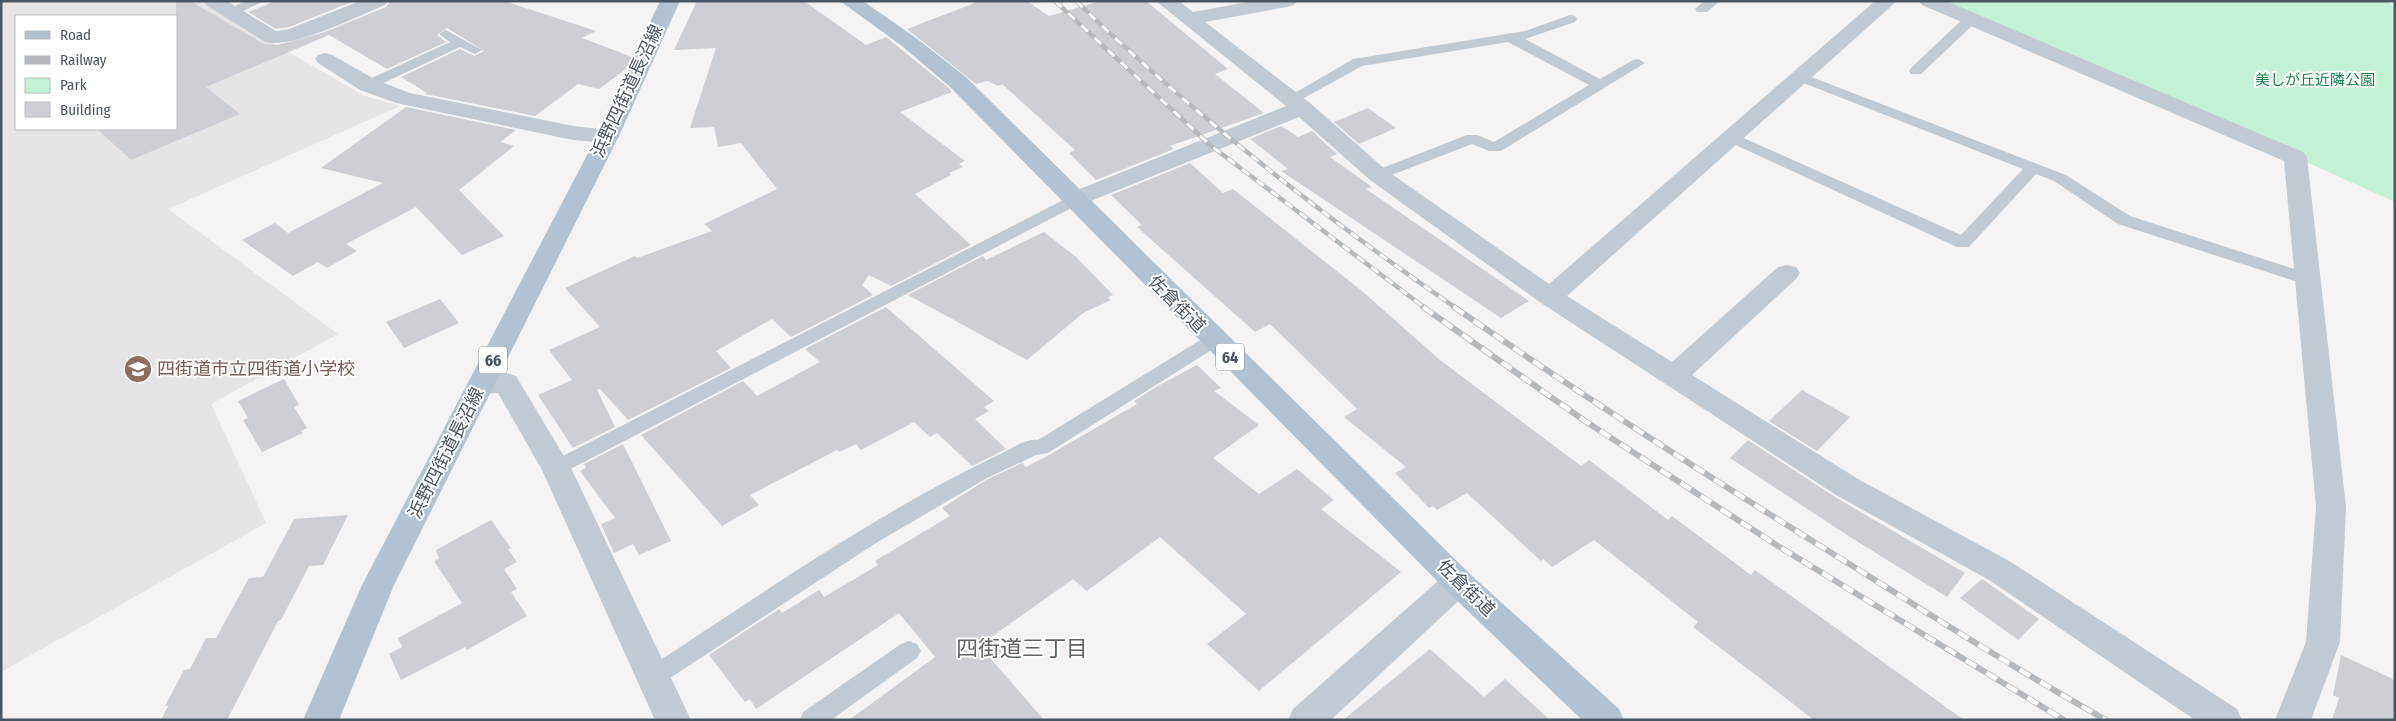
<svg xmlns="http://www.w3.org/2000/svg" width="2396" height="721" font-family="'Fira Sans Condensed','Noto Sans JP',sans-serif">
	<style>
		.education { fill: #e6e4e5; fill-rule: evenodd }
		.green { fill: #c3f1d5 }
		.building { fill: #cdcfd5 }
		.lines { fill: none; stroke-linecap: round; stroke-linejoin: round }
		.lane { fill: #c1cad2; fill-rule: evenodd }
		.street { fill: #c1cad2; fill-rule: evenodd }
		.primary { fill: #b3c2d1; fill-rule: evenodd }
		.rail-far1-casing { stroke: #b5b8bd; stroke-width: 4.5 }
		.rail-casing { stroke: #b5b8bd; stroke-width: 6 }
		.rail-far1 { stroke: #fff; stroke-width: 3; stroke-dasharray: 9; stroke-linecap: butt }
		.rail { stroke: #fff; stroke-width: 4.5; stroke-dasharray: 12; stroke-linecap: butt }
		.labels { text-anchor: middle; stroke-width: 4; stroke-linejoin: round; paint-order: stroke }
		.far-park-label { font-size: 15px; fill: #17864f; stroke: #fff }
		.shield { fill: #fff; stroke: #808990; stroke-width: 1 }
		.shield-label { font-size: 16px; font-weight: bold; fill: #4a5661 }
		.street-label { font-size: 18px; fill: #4a5661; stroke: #fff }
		.education-label { font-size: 18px; fill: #785e54; stroke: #fff; text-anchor: start }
		.near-neighbourhood-label { font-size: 22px; fill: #5f6368; stroke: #fff }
	</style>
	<rect width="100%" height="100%" fill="#f5f3f3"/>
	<path class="education" d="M1,1H199L365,96L400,106L168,209L338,334L211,404L266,523L1,672ZM16,16H176V129H16Z"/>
	<path class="green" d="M1929,1H2385L2395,6V202L2295,157Z"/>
	<path class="building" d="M176,1H190L264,44L277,45L325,32L386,7L390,1H504L596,31L582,38L632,57L626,69L599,89L578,84L535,116L425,94L427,93L401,77L460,49L474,56L484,51L447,28L437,35L446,42L387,69L329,35L206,87L240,114L131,160L97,129H176Z
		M276,1H354L289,27L276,29L248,12Z
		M697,1H804L866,45L886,37L949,88L952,92L900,112L965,161L959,164L963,167L949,173L951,175L915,194L971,245L891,286L869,275L862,285L873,295L791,337L772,319L716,351L731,368L628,420L600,389L597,390L615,427L573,448L538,395L572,380L549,350L600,327L565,288L635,256L637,258L712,231L704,224L777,189L741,143L718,147L714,127L690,128L716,48L674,50Z
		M980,1H1027L1049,16L1101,1H1146L1228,69L1215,74L1264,113L1170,146L1174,149L1096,180L1069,153L1075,150L1002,84L998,86L988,81L976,84L907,29Z
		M406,107L516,130L500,142L514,146L459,190L504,236L462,255L416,207L346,244L357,251L327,268L318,262L293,276L242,240L275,223L288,233L383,183L321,168Z
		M1368,108L1396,128L1359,144L1334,122Z
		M1281,126L1298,137L1312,131L1337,154L1330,157L1372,187L1366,189L1529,301L1501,318L1281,171L1288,169L1250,139Z
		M1190,163L1223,193L1233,189L1362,291L1440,360L1581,466L1589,460L1668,520L1672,516L1751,575L1755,570L1964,720H1814L1693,627L1698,622L1594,540L1552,567L1543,559L1541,561L1467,493L1437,510L1433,506L1429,508L1395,473L1406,467L1344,417L1357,409L1270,324L1255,332L1137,227L1142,225L1111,195Z
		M1044,232L1076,257L1113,295L1108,297L1111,300L1083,313L1027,360L908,295L983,256L986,260Z
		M440,299L459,323L404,348L386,322Z
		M886,307L994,401L984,407L989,411L975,419L1006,449L972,466L937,433L930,437L914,422L861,450L856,444L839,452L837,450L750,495L759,505L722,526L641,435L743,381L757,396L820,362L805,349Z
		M1197,365L1221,388L1214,391L1259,425L1213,458L1259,494L1297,469L1334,500L1321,509L1401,572L1259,691L1207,644L1246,614L1160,537L1087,591L1073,579L990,638L1002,652L991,659L1044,720H849L935,657L899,613L756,709L750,699L745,702L709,655L779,609L782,613L819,590L824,597L878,565L875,561L950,516L942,508L986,480L1022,463L1026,467L1049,455L1137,404L1134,401L1156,387Z
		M284,379L299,405L294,407L307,428L301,431L303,433L262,452L243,420L248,418L238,401Z
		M1802,390L1850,417L1817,451L1769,421Z
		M1748,440L1835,497L1965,573L1947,597L1850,537L1730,458Z
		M623,444L671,541L639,555L633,544L614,553L601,524L615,518L580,471L586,468L584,464Z
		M348,515L323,565L309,566L281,620L278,621L227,720H161L168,706H165L184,670L190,669L206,638H216L249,578L263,577L294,519Z
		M491,520L511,548L508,549L517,562L504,569L517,589L511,592L527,616L467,650L465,647L401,680L389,654L402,647L398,638L462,603L434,561L439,559L436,550Z
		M1982,579L2039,619L2018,640L1960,598Z
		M1430,649L1484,697L1505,679L1550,720H1343Z
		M2341,655L2395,680V720H2332L2339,698L2333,695Z"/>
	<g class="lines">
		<path class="lane" d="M245,1H264L235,15L230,16L223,12Z
			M1704,1H1720L1707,12H1697L1695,9Z
			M1570,15L1575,16L1577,19L1575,22L1525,39L1600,79L1633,60L1638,59L1645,63L1501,151H1489L1472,144L1384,178L1378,180L1370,175L1372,172L1467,135H1477L1494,142L1589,85L1508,42L1362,66L1295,103L1290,104L1283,100L1353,59L1525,31Z
			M1971,15L1976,16L1978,19L1976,22L1921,74H1911L1909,71L1911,68L1966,16Z
			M446,30L482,50L475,54L460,47L373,88L368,89L361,85L363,82L450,42L439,34Z
			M1801,73L2066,175L2130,216L2313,275L2316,279L2313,283H2301L2118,224L2054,181L2036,174L1969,247H1957L1727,141L1724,138L1727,135H1737L1961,235L2023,169L1796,80L1794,77Z
			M1073,195L1079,196L1081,200L1079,204L563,473L556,476L549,473L546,468L549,463Z
			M1214,334L1221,336L1223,340L1221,344L1048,453L1036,455L987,478L876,543L661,684L653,687L645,684L641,677L645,670C759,596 873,515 996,456C1008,451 1025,438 1038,440L1207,336Z
			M909,641L917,644L921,651L917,658L831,720H800L803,712L901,644Z"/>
		<path class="street" d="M203,1H227L276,31L289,29L360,1H388L385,5C356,17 293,49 265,42L206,5Z
			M1156,1H1179L1193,12L1253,1H1297L1294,5L1287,7L1205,22L1310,103L1386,170L1549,284L1875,1H1897L1567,296L1672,362L1778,267L1787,265L1796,267L1800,273L1796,279L1692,375L1858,479L2011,562L2237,709L2242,720H2195L1989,580L1836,495L1541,303L1370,180L1299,117L1081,205L1073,207L1065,205L1061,200L1065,195L1286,106Z
			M1919,1H1946L2303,152L2307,157L2346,507L2340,642L2311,720H2275L2306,642L2316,507L2284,161L1922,5Z
			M325,53L332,55L376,80L410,93L573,126L616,131L619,136L616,141L608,143L573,140L396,103L360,90L318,63L315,59L318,55Z
			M506,373L516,376L571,468L691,720H655L542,470L498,393L482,394L472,391L468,384L472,377L482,374Z
			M1458,569L1469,573L1474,582L1469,591L1331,720H1288L1293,709L1447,573Z"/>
		<path class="primary" d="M660,1H680L619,136L394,585L339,720H303L362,585L597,136Z
			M840,1H863L916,38L966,77L1469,573L1619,709L1624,720H1582L1447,591L950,87L902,46Z"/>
		<defs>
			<path id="rail-far1" d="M1055,1L1210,145L1425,308
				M1076,1C1194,115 1321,215 1456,308"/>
			<path id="rail" d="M1423,307L1585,421L1778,546L2064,720
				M1454,307C1584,397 1717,482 1851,565C1935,618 2019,671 2106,720"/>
		</defs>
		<use href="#rail-far1" class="rail-far1-casing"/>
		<use href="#rail" class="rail-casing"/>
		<use href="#rail-far1" class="rail-far1"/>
		<use href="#rail" class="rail"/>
	</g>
	<defs>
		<symbol id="school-disc" viewBox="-11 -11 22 22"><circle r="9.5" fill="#8d6e63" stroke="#fff"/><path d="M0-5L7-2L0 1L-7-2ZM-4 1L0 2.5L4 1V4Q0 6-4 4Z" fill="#fff"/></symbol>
	</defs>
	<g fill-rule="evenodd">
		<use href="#school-disc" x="122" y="353" width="32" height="32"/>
	</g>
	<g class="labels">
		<g class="far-park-label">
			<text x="2315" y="85">美しが丘近隣公園</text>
		</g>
		<g class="shield">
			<rect x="1216" y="343.5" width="28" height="27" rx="4"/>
			<rect x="479" y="346.5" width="28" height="27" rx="4"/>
		</g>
		<g class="shield-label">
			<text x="1230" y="363">64</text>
			<text x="493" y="366">66</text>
		</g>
		<g class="street-label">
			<text transform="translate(627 91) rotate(-65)" y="6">浜野四街道長沼線</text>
			<text transform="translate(1177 304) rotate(45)" y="6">佐倉街道</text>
			<text transform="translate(446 453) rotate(-63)" y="6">浜野四街道長沼線</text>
			<text transform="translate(1466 588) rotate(44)" y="6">佐倉街道</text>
		</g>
		<g class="education-label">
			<text x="157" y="375">四街道市立四街道小学校</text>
		</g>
		<g class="near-neighbourhood-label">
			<text x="1022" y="656">四街道三丁目</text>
		</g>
	</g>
	<rect width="2396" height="721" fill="none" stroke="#4a5661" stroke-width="5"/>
	<rect x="15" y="15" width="162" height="115" fill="#ffffff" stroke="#b7bbc0"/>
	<rect x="25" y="31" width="25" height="8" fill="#b3c2d1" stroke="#b7bbc0"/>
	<text x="60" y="40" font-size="15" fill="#4a5661">Road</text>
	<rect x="25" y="56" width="25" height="8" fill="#b5b8bd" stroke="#b7bbc0"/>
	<text x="60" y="65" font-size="15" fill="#4a5661">Railway</text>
	<rect x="25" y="78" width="25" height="15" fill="#c3f1d5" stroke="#b7bbc0"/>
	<text x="60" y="90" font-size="15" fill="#4a5661">Park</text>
	<rect x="25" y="102" width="25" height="15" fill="#cdcfd5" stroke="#b7bbc0"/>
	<text x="60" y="115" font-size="15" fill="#4a5661">Building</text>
</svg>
